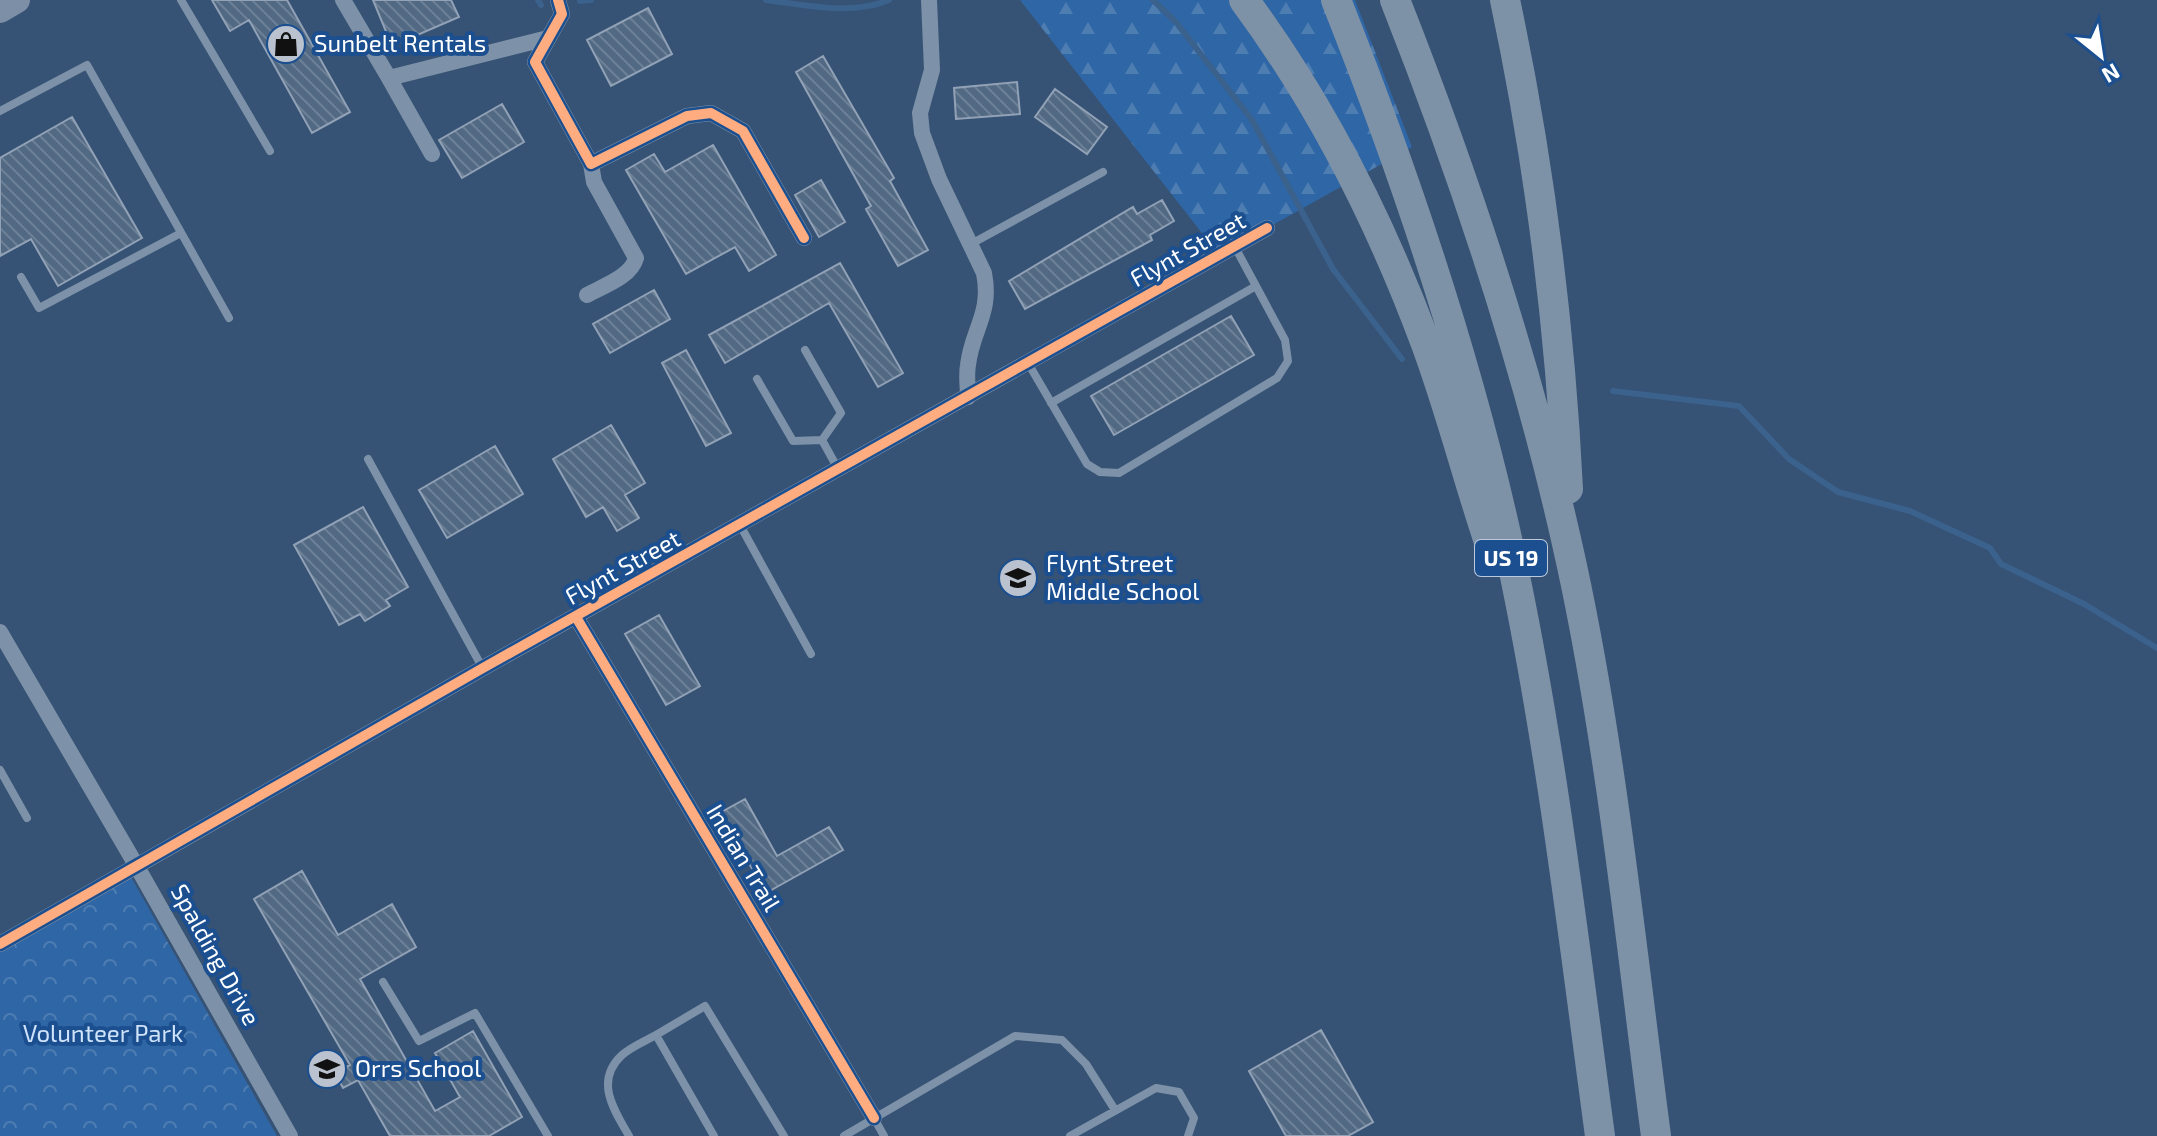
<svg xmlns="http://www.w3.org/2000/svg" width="2157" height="1136" font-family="'Exo 2',sans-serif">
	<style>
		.forest { fill: url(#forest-firs) }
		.park { fill: url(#park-crowns) }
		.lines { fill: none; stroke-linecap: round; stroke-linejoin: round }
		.stream { stroke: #3b618d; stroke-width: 6 }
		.building { fill: url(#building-back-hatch); stroke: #92a2b6; stroke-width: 2 }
		.lane { stroke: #7d92a8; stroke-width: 8 }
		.street { stroke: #7d92a8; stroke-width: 16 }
		.primary { stroke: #7d8ea7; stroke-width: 26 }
		.highway { stroke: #7e92a7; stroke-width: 30 }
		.cycleway-casing { stroke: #1b4f8f; stroke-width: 15 }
		.cycleway { stroke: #ffac80; stroke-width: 10 }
		.labels { text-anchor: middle; stroke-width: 8; stroke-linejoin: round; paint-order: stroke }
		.shield { fill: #1b4f8f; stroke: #bbcadd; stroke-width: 2 }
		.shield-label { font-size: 22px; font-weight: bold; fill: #fff }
		.poi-label { font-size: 24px; fill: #fff; stroke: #1b4f8f; text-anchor: start }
		.street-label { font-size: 24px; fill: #fff; stroke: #1b4f8f }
		.park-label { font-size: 24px; fill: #cfe3fa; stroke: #1b4f8f }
	</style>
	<defs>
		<pattern id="forest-firs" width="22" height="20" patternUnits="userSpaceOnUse" patternTransform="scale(2)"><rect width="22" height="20" fill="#2f66a5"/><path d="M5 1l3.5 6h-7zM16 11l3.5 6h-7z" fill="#4e7db2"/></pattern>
		<pattern id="park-crowns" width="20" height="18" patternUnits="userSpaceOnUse" patternTransform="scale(2)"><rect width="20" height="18" fill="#2f66a5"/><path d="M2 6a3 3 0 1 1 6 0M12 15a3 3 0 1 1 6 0" fill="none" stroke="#4e7db2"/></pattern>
		<pattern id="building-back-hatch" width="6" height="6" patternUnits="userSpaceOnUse" patternTransform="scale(2)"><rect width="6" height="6" fill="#526984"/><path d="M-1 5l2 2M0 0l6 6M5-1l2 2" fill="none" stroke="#6c8096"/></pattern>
	</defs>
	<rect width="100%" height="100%" fill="#365274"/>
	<path class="forest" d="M1020,0H1355L1412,147L1219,255Z"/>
	<path class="park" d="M126,868L277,1136H0V943Z"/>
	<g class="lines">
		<path class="stream" d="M538,0L541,5
			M766,0C806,5 851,16 889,0
			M1153,0L1175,21L1252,120L1333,269L1402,359
			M580,1L591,0
			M1613,391L1739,406L1789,459L1838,492L1910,511L1990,548L2001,564L2084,604L2157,648"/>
	</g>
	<path class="building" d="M212,0H287L350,112L312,133L249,20L230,31Z
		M373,0H451L459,17L392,46Z
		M648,8L672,54L611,86L587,40Z
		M823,56L894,178L890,181L928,250L898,266L866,209L871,206L796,72Z
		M1017,82L1020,114L956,119L954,88Z
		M1055,89L1107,127L1087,154L1035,117Z
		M502,104L524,142L462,178L439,140Z
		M72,117L142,238L58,286L31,239L0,256V158Z
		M713,145L776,255L749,271L735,247L686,274L626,170L654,154L665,172Z
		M821,180L845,222L819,237L795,195Z
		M1162,200L1174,221L1150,235L1152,240L1025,309L1009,281L1133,207L1137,214Z
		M840,263L903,373L878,387L829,303L725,363L709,335Z
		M654,290L670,319L610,353L593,324Z
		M1231,316L1254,355L1114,435L1091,396Z
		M686,350L731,433L706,446L662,363Z
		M611,425L645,483L625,495L639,518L617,531L603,507L586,517L553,459Z
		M495,446L523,494L447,538L419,490Z
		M363,507L408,587L386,600L390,606L365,621L360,614L339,625L294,545Z
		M659,615L700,686L666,705L625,634Z
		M745,799L777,856L829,827L843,850L766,893L720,813Z
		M302,871L338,935L392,904L416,947L360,979L435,1111L460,1097L435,1053L473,1031L522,1117L489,1136H390L358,1080L343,1088L335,1073L350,1065L254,899Z
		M1321,1030L1373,1122L1348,1136H1286L1249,1071Z"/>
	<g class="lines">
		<path class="lane" d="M181,0L270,151
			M0,111L87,65L229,318
			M971,244L1103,172
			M21,277L39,308L181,233
			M805,350L841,413L822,440
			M1028,363L1087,464L1100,472L1119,473L1277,378L1288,361L1285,340L1235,247
			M757,379L793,441L822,440L838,469
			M1051,403L1256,286
			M368,459L482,667
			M740,525L811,654
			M0,770L27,818
			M383,982L419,1041L475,1013L548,1136
			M874,1118L884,1136
			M629,1136C614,1110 594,1081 622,1055C631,1047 645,1041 656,1035
			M714,1136L656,1035L705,1006L784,1136
			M844,1136L1015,1036L1062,1040L1086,1064L1115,1110
			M1070,1136L1156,1088L1179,1092L1194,1118L1188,1136"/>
		<path class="street" d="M343,0L389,78
			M558,0L562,14L535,62L591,164L687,116L711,113L743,131L804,238
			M929,0L932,70L920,113L922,133L939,179L984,273C992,314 972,329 968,365C966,375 968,387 968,397
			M432,154L389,78L548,38
			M587,295C603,286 631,277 636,258L594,182L591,164
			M576,617L874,1118
			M0,632L136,865L290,1136
			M0,944L483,668L1267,228"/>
		<path class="primary" d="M0,10L17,0"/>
		<path class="highway" d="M1244,0C1321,104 1381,223 1426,344C1450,409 1467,476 1489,542
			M1336,0C1405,174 1465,351 1506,534C1550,733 1573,935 1600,1136
			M1395,0C1468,185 1530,372 1572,566C1612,752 1631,947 1656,1136
			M1505,0C1539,160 1560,326 1568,489"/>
		<defs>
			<path id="cycleway" d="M558,0L562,14L535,62L591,164L687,116L711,113L743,131L804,238
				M576,617L874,1118
				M0,944L483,668L1267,228"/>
		</defs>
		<use href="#cycleway" class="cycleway-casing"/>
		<use href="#cycleway" class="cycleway"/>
	</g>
	<defs>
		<symbol id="shop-disc" viewBox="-11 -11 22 22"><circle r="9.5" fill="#b9c2ce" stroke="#1b4f8f"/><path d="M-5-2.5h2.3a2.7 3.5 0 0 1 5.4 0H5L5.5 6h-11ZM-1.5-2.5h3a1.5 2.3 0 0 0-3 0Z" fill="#111"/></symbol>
		<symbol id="school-disc" viewBox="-11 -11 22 22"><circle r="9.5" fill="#b9c2ce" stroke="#1b4f8f"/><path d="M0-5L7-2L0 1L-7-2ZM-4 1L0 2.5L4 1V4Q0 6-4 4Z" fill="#111"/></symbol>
	</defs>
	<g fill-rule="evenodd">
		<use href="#shop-disc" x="264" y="22" width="44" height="44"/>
		<use href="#school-disc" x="996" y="556" width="44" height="44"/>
		<use href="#school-disc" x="305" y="1047" width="44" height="44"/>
	</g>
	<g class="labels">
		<rect class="shield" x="1475" y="540" width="72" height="36" rx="6"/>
		<g class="shield-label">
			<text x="1511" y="566">US 19</text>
		</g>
		<g class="poi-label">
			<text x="314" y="52">Sunbelt Rentals</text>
			<text x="1046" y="572">Flynt Street<tspan x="1046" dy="28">Middle School</tspan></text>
			<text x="355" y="1077">Orrs School</text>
		</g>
		<g class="street-label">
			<text transform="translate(1188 250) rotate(-29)" y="8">Flynt Street</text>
			<text transform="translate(623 568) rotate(-29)" y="8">Flynt Street</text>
			<text transform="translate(743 858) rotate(59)" y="8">Indian Trail</text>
			<text transform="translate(215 955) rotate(61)" y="8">Spalding Drive</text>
		</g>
		<g class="park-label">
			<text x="103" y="1042">Volunteer Park</text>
		</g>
	</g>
	<g transform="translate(2101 56) rotate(150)" stroke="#1b4f8f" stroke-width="6" paint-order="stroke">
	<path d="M0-6L14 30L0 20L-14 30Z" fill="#ffffff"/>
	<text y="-12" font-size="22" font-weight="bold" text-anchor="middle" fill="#ffffff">N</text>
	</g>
</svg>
